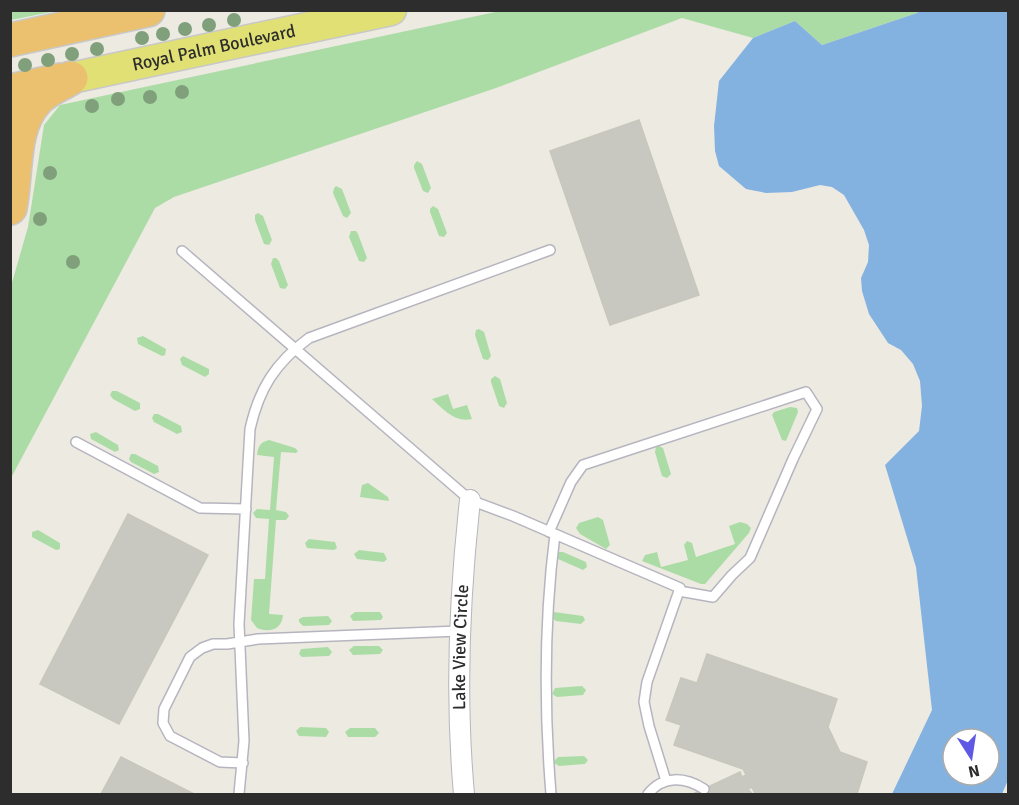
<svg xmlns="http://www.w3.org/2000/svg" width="1019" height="805" font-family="Signika,sans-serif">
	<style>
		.green { fill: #acdca6 }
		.water { fill: #83b2e0; fill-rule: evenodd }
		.building { fill: #c9c8c0; stroke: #c8c7bb; stroke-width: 1.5 }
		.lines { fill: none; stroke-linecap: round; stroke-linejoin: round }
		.lane-casing { stroke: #b6b5bf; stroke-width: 12 }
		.street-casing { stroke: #b6b5bf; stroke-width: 22 }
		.primary-casing { stroke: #c8c8c8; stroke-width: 33 }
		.highway-casing { stroke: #c8c8c8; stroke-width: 36 }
		.lane { stroke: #fff; stroke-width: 9 }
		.street { stroke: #fff; stroke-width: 20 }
		.primary { stroke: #e0e074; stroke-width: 30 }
		.highway { stroke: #ebc16f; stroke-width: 33 }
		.tree { fill: #7fa07b }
		.labels { text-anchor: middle; stroke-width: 4.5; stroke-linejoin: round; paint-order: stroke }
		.street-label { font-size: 18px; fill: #2d2d2d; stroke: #fff }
	</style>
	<rect width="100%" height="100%" fill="#edeae2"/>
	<path class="green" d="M11,10H56V11L11,20Z
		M500,11H920L917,13L822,45L795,21L753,38L682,18L496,88L174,197L155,208L11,478V286L28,227L44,125L60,105Z
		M417,161L422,164L431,188L428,193L423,191L414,168V165Z
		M336,186L342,189L351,213L347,218L343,216L333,193L334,188Z
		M433,206L438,209L447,233L444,237L439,236L430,212V209Z
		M258,213L263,216L272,240L269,245L264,244L255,220V215Z
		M351,231H356L358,234L367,258L364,262L359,261L349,237Z
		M273,258H276L279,261L288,285L285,289L280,288L271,264Z
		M479,329L484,332L491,356L488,360L483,359L475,335L476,330Z
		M143,336L166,349L165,355L162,356L138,344L137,338Z
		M183,356L209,369V374L205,377L182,365L180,359Z
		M495,376L500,379L507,403L504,408L499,406L491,382V379Z
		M112,391H117L140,403V409L135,411L113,399L110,395Z
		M448,394L453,409L467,405L472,419C455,423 443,409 432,399Z
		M790,407L797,408L798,412L786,441L782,440L772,415L774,412Z
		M154,414H158L181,426L182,432L177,434L154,422L152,418Z
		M96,432L118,445L119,450L115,452L91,439L90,434Z
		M269,440L295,448L298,451L296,453L281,452L276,510L286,512L289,516L286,520H276L269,614L283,615C282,630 269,633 257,628L251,620L254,579H265L269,519L256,518L253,513L257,509L270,510L274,457L257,455C258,447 260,442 269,440Z
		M659,446L663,448L671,474L667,478L662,476L655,452L656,447Z
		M131,454H135L158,466L159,472L154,474L131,462L129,459Z
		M368,483L388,497L389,501L360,497L362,485Z
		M598,517L603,520L610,545L606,549L580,534L576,528L579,523Z
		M740,522L747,524L751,528L749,533L705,584H701L642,561L645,555L657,552L661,567L688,560L684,545L687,541L692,543L696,557L735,544L729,526Z
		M38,530L60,543V549L56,550L32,537V532Z
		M309,539L335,542L337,548L334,550L307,548L305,543Z
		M359,550L384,553L387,559L384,562L357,559L354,554Z
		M558,552H563L586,562L587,567L583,570L558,559L556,556Z
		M355,612H380L383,617L381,620L353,621L350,616Z
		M554,612L583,616L585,620L581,624L556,621L552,618Z
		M328,616L332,621L329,625L303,626L299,622V619L303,617Z
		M354,646H379L383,650L380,654L353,655L349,650Z
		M328,647L332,652L329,656L302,657L299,654L301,649Z
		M582,686L586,690L583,695L557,697L552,694L555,688Z
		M300,727L326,728L329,732L326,737L299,736L296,731Z
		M350,728H375L379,733L375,737H348L345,732Z
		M584,756L588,760L585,764L559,766L554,763L555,760L558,757Z"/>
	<path class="water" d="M920,10L1008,11V780L1002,794H892L932,710L916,567L885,465L919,431L922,406L920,381L913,364L901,350L888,343L869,314L862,291L861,278L868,262L869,245L864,230L844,195L832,187L820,185L792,192L766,193L746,189L719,166L715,151L714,126L719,81L753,38L795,21L822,45L917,13ZM953,739H989V775H953Z"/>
	<path class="building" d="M639,120L699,295L610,325L550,151Z
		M128,514L208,555L119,724L40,684Z
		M707,654L837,699L828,727L840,752L867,762L857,794H755L752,787L748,789L752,794H693L740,772L742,777L746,775L743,769L674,745L681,725L666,720L681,678L697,683Z
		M121,757L194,794H101Z"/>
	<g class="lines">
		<defs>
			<path id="lane" d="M182,251L470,500L513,516L680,588L647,682L644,702L649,726L666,781
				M76,442L200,508L246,509
				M549,532L571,482L583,465L806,392L817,409L793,459L750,558L732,575L713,597L679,591
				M243,763L220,762L170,736L163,723L164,709L190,657L202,648L213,644H227L258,639L459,631
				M239,794L244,741L239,624L250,429C259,389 275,363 309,338L550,250
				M551,794C544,708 544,621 555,534
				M648,794C663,775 685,777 704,789"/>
			<g id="street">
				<path id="s1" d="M464,794C455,695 459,599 470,500"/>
			</g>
			<g id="primary">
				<path id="s2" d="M71,78L391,10"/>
			</g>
			<path id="highway" d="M10,40L148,10
				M10,91L60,80
				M10,208C17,174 11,128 36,101C44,91 60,85 71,78"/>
		</defs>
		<use href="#lane" class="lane-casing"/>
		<use href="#street" class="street-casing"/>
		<use href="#primary" class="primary-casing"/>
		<use href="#highway" class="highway-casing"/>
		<use href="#lane" class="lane"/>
		<use href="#street" class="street"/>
		<use href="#primary" class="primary"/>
		<use href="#highway" class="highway"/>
	</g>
	<g class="tree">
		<circle cx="234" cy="20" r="7"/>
		<circle cx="209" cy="25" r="7"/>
		<circle cx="185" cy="29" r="7"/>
		<circle cx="163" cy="34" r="7"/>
		<circle cx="142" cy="38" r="7"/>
		<circle cx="97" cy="49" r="7"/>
		<circle cx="72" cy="54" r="7"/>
		<circle cx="48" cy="60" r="7"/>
		<circle cx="25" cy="65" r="7"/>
		<circle cx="182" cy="92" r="7"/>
		<circle cx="150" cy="97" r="7"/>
		<circle cx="118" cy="99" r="7"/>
		<circle cx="92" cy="106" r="7"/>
		<circle cx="50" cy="173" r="7"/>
		<circle cx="40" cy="219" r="7"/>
		<circle cx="73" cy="262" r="7"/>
	</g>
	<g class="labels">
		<g class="street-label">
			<text dy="6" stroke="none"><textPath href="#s2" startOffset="146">Royal Palm Boulevard</textPath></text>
			<text dy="6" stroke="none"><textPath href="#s1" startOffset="147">Lake View Circle</textPath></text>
		</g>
	</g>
	<rect width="1019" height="805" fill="none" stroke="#2d2d2d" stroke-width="24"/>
	<g transform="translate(971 757) rotate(168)"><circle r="28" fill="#ffffff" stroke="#ababab" stroke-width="1.5"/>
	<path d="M0-4.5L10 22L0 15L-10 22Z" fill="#5e58e4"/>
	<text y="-9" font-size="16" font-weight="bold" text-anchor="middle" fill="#2d2d2d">N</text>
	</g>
</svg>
